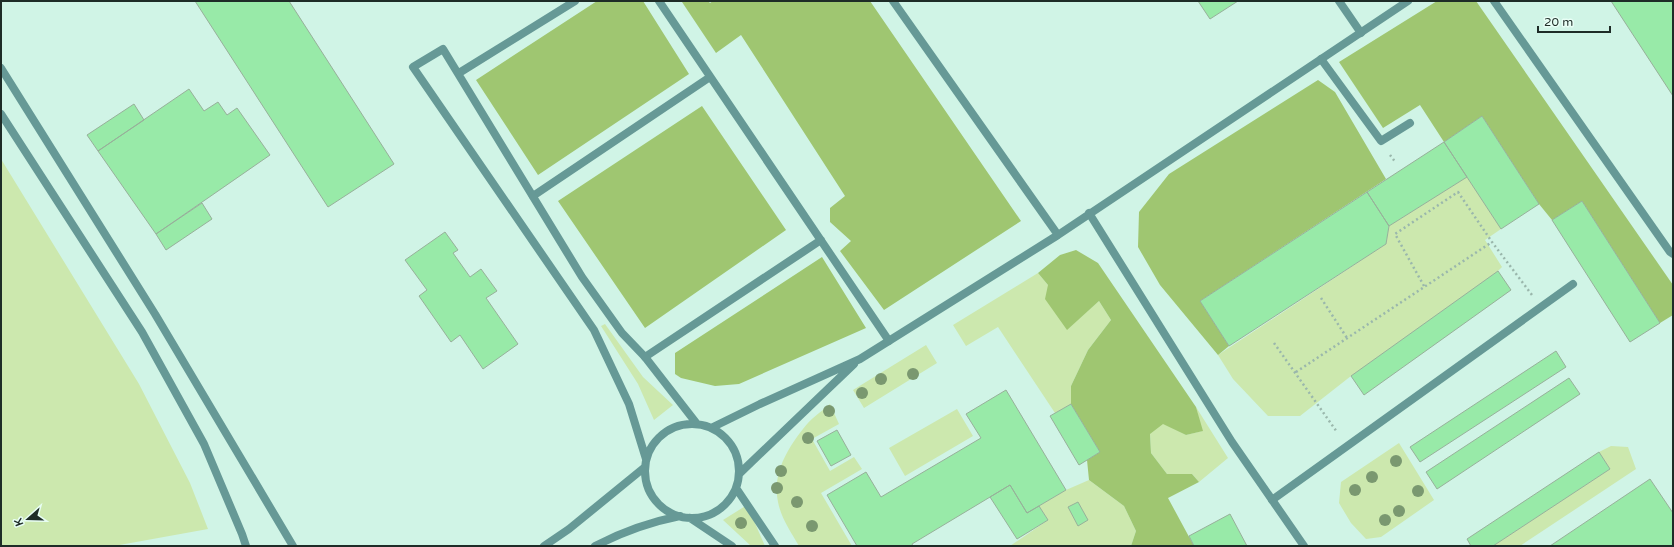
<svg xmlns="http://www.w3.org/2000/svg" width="1674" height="547" font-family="'Varela Round',sans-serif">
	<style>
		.green { fill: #cce8ae }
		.forest { fill: #9fc671 }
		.building { fill: #98eaa8; stroke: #97b09a }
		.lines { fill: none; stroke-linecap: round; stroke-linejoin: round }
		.path { stroke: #9ab7ac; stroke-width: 2.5; stroke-dasharray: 2 3; stroke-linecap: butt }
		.service { stroke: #669996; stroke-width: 8 }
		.minor { stroke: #669996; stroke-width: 8 }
		.tertiary { stroke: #669996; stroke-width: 8 }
		.tree { fill: #7a9870 }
	</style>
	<rect width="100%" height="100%" fill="#d0f4e6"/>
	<path class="green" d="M1,159L139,384L190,483L208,529L114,546H1Z
		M1467,177L1501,229L1485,240L1502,267L1498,271L1351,376L1300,416H1268L1233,379L1218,355L1386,244L1389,226Z
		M1038,273L1048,285L1067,329L1099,301L1111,320L1088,350L1071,386V404L1055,413L998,327L966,346L953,325Z
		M605,324L643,377L673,405L654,420L638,384L601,326Z
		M926,345L937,363L864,408L853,390Z
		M830,404L839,424L812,439L830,471L854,457L862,469L821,493L852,546H799C791,532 781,518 778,502C772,475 787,449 803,429C810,419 821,412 830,404Z
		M1196,407L1228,458L1199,482L1192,474H1167L1151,453L1150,433L1163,423L1186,435L1202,431Z
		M957,409L973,436L905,476L889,448Z
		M1399,443L1434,500L1381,537L1366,539L1351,523L1339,503L1341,482Z
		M1611,446L1628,447L1636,469L1520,546H1493L1610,469L1599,452Z
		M1089,480L1124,506L1136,531L1131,546H1010L1048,520L1039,506L1066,490Z
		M747,505L765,546H751L723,520Z"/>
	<path class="forest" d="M597,1H643L689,74L538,175L476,80Z
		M684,1H708L710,3L713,1H870L1021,221L884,310L840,251L851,241L830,222V208L845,196L741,35L716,53L682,2Z
		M1437,1H1476L1673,285V315L1660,323L1582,201L1552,220L1539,204L1482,116L1444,142L1420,105L1383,128L1339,62Z
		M1318,80L1335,92L1386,179L1200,301L1229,346L1218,355L1160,285L1138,247L1139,212L1169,174Z
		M702,106L786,230L645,328L558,201Z
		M1076,250L1098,263L1196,407L1203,431L1186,435L1163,424L1150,434L1151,453L1167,474H1192L1199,482L1168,498L1194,546H1131L1136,531L1124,506L1089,480L1087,460L1100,452L1071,404V386L1088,350L1111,320L1099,301L1067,330L1045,299L1048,285L1038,273L1060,255Z
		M822,257L866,328L739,384L715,386L681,378L675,374V353Z"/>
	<path class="building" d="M195,1H289L394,164L328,207Z
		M1198,1H1238L1210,19Z
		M1611,1H1673V96Z
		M189,89L204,111L218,102L227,115L237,108L270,155L156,234L98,151Z
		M134,104L144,120L98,151L87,135Z
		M1482,116L1539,204L1501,229L1444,142Z
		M1444,142L1467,177L1389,226L1367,192Z
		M1367,192L1389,226L1386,244L1229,346L1200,301Z
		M1582,201L1660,323L1630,342L1552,220Z
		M202,203L212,219L166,250L156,234Z
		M445,232L458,250L453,253L470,277L481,269L497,291L486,298L518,344L483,369L460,335L451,342L419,296L427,290L405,260Z
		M1498,271L1511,290L1364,395L1351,376Z
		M1556,351L1566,367L1420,462L1410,447Z
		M1569,378L1580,394L1437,489L1426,472Z
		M1006,390L1066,490L1027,513L1010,485L912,544L913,546H857L827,495L866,472L881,497L981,438L966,414Z
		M1071,404L1100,452L1079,465L1050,416Z
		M837,430L851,455L831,466L817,441Z
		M1599,452L1610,469L1493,546H1471L1467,539Z
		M1650,479L1673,513V546H1550Z
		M1010,485L1027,513L1039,506L1048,520L1017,539L990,497Z
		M1078,502L1088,520L1078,526L1068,507Z
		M1230,514L1247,546H1194L1189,536Z"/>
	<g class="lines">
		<path class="path" d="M1390,155L1396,163
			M1424,286L1395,234L1458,192L1492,242L1532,295
			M1321,298L1347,338
			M1274,343L1337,432
			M1296,372L1492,242"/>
		<path class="service" d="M659,1L889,341
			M1339,1L1361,33
			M1321,59L1381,141L1410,123
			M533,196L710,77
			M645,357L821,240
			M1272,500L1573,284"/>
		<path class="minor" d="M893,1L1058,235
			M1494,1L1670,252L1673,254
			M459,73L575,1
			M1089,213L1232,442L1304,546
			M645 471a47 47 0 1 1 94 0a47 47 0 1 1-94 0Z
			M711,428L760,404L860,359L1058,235L1408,1
			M646,459L629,404L594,330L413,67L443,49L582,277L622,333L645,357L697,424
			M739,474L854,364
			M736,488L775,546
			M690,518L732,546
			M544,546L569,529L645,467
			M595,546C622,532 650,522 680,516"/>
		<path class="tertiary" d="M1,68L155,314L293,546
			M1,114L142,332L204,444L242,534L246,546"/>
	</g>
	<g class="tree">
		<circle cx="913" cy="374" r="6"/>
		<circle cx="881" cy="379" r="6"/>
		<circle cx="862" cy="393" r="6"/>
		<circle cx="829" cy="411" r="6"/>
		<circle cx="808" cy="438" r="6"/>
		<circle cx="1396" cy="461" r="6"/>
		<circle cx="781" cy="471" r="6"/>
		<circle cx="1372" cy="477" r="6"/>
		<circle cx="777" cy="488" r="6"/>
		<circle cx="1355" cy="490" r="6"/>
		<circle cx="1418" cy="491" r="6"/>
		<circle cx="797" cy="502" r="6"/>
		<circle cx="1399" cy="511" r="6"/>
		<circle cx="1385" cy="520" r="6"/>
		<circle cx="741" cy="523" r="6"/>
		<circle cx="812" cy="526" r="6"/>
	</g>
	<rect width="1674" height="547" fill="none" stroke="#1e2c27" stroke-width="4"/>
	<g transform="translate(28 519) rotate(250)" stroke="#e8fef5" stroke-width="3" paint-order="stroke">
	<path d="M0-3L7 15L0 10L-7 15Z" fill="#1e2c27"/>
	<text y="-6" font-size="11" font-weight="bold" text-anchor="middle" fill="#1e2c27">K</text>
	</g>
	<path d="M1538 26v6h72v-6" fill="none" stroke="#1e2c27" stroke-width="2"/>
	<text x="1544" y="26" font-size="12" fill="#1e2c27" stroke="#e8fef5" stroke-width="3" paint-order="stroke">20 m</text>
</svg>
